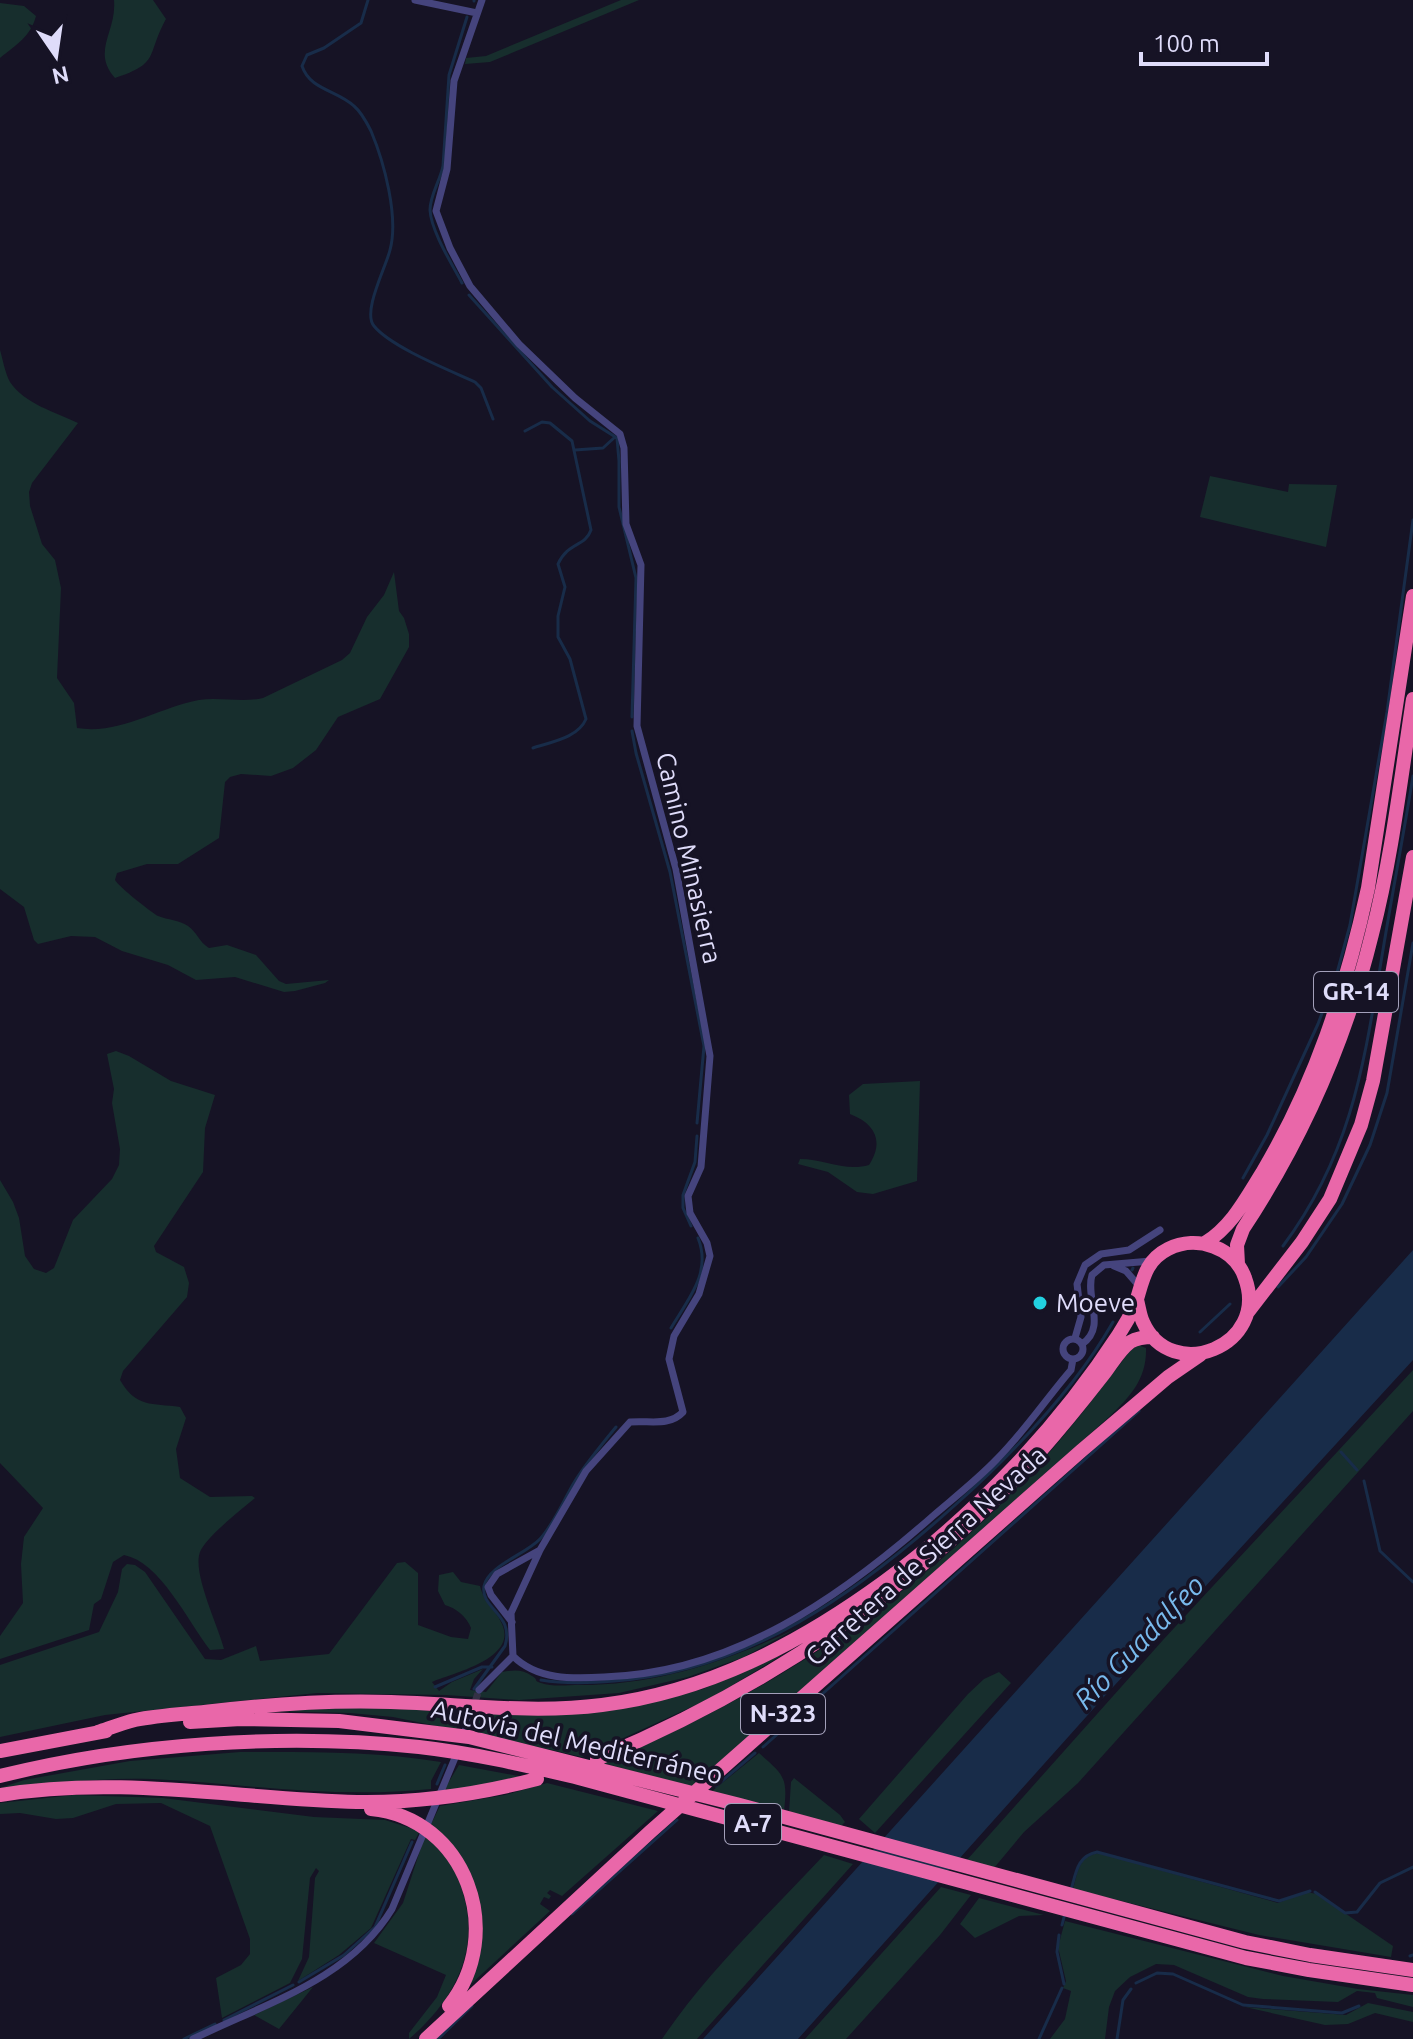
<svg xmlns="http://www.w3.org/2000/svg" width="1413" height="2039" font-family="Ubuntu,sans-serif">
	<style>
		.green { fill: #172e2d }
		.water { fill: #182c49 }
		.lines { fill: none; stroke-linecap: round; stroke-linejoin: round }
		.stream { stroke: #182c49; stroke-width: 3 }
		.street-tunnel { stroke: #343145; stroke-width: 7; stroke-dasharray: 7 3.5; stroke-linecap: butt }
		.street { stroke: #45447d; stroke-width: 7 }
		.highway { stroke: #e967a9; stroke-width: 14 }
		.poi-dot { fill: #22d1e0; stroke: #161325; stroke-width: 3 }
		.labels { text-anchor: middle; stroke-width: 7; stroke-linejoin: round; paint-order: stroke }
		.shield { fill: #161325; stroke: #a3a0ba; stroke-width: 2 }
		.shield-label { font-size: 24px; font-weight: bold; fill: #dfdcfa }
		.street-label { font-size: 26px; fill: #dfdcfa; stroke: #161325 }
		.poi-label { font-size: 26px; fill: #dfdcfa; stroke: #161325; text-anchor: start }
		.water-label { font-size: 28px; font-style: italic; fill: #78b9ec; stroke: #161325 }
	</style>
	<rect width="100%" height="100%" fill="#161325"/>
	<path class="green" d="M114,0H153L166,19C146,55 161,63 115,78C91,51 117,32 114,0Z
		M621,0H639L490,62L465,64L466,58L486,56Z
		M0,3L24,6L36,16C31,36 16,45 0,58Z
		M0,350C3,360 5,373 10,382C25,404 55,412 78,423L32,483L29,492L30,506L42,544L55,560L61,588L57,678L74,703L77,728C120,735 157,708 199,700C221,697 242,703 263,698L342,660L350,653L367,617L384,595L394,572L399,611L404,618L409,634V647L380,699L338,717L316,750L293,768L271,776L241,774L230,777L225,782L219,838L178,864H147L117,873L115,880C118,886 152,913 158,916C168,920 179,920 188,926C197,932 199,942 209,948L227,945L256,955L279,981L286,984L329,980L325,983L295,991L284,992L235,977L196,980L168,965L122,951L95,937L71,936L38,944L34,940L24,907L0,889Z
		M1210,476L1288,492L1289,484L1337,485L1326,547L1200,517Z
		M116,1051L129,1056L171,1081L215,1095L205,1128L203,1172L154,1246L156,1252L184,1267L189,1283L187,1297L123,1371L120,1380C136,1408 152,1403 180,1407L186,1418L176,1449L180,1478L210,1497L252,1496L255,1498C242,1509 206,1537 200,1552C192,1573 218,1625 224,1649L210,1650C187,1620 160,1562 124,1555L113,1562L101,1599L94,1604L89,1630L0,1659V1636L23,1603L21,1564L24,1537L43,1508L0,1463V1180L13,1202L19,1218L25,1256L34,1269L46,1273L54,1268L73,1220L112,1179L119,1165L120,1149L112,1103L114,1089L107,1054Z
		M920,1081L917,1181L873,1194L857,1192L828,1172L798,1164L800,1159C824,1159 845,1172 869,1165C884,1142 876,1124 850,1114L849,1095L863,1084Z
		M1138,1345L1146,1348C1147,1379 1130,1397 1109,1417L691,1787L603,1763C764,1697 912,1601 1031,1473C1067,1434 1098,1393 1130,1351Z
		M1413,1370V1411L1078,1783L1024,1832L994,1868L966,1861L1163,1640Z
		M405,1562L418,1573V1625L451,1637L468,1639L471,1628C467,1617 456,1608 445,1605L438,1591L439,1575L453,1572L461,1582L480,1586C485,1605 495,1608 502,1624C518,1659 453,1673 432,1682L439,1691L452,1682L483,1669L474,1679L470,1690L486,1692L502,1672C513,1670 523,1669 532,1676C540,1681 532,1680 541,1683C552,1687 567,1685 579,1685C658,1685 728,1661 799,1627L744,1657L688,1677L619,1693L519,1700L446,1695L317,1693L105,1715L0,1737V1665L99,1632L118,1592L122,1569L127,1564L135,1565L145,1572L205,1659L221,1660L256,1646L260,1661L329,1654L397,1563Z
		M784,1654L711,1698L582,1757L474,1732L475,1721L459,1720L456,1730L393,1717L350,1713L270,1711L340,1706L528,1715L670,1698L703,1689Z
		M999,1672L1011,1683L875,1833L859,1819L968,1694L984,1679Z
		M240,1752C307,1752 375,1751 441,1762L431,1781V1789C334,1799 248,1784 152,1779C102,1777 50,1784 0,1788L24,1780L130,1761Z
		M759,1753C784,1775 788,1777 784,1811L711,1792Z
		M459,1765L524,1777L442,1793Z
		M794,1778L840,1815L845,1822L841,1826L789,1812L791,1782Z
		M547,1783L658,1811L562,1896L550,1890L547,1893L551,1896L549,1899L544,1897L540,1904L550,1911L470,1985C492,1925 482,1866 431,1824L440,1806L505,1795Z
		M74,1795L163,1798L314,1817L385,1820L420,1831L415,1840L411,1839L371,1928L339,1955L298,1981L309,1957L315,1878L319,1871L316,1868L310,1878L302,1959L290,1983L222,2018L216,1978L241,1965L250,1954V1939L210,1826L161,1803L116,1804L73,1818L56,1819L20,1813L0,1814V1803Z
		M425,1835C434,1844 443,1853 451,1863C458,1873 461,1886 464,1897C480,1954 451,2003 409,2039V2033L437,1997L446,1975L374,1943L403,1903Z
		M1099,1853L1278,1903L1306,1892L1317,1894L1393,1946L1391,1957L1259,1935L1073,1889C1078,1872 1078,1856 1099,1853Z
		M824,1855L853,1864L697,2039H662C707,1972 768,1915 824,1855Z
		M941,1887L971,1895L940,1935L846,2039H805Z
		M979,1898L1044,1915L1019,1916L975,1938L960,1924Z
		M1065,1921L1283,1976L1358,1989L1413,1995V2007L1377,1998L1375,1993L1357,1991L1338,2002L1263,1999L1248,1997L1174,1965L1156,1964L1130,1977L1115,1991L1109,2007L1105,2039H1050L1065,2019L1071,1991L1063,1988L1066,1981L1058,1947Z
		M313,1987L279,2029L254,2015Z
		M1368,2003L1413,2012V2022L1375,2013L1348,2024L1325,2025L1245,2007L1346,2015Z"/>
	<path class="water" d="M1413,1250V1360L1103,1698L798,2039H703Z"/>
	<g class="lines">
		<path class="stream" d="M368,0L361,23L324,48L307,55L302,66C310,90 337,90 354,106C360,111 367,123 371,131C384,162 399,217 390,250C386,267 362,312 374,326C391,347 449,370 475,382L481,388L493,419
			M474,1V0
			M462,283C452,264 431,231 430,210C430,195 440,181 443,166L449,75L467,17
			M469,295L552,387L590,421L617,438L619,461V507L636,578L632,717
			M525,431L542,422L550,423L572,441L591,530C585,547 568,542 558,564L565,587L558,616V637L570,659L586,719C578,738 551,742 533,748
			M575,450L603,448L615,437
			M632,731L636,753L670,872L704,1046L697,1123
			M1243,1178L1267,1135L1318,1024L1337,973L1350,925L1387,712L1413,520
			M691,1226L683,1208V1195L695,1162L697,1136
			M1283,1246C1350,1156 1363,1070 1381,962C1391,900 1403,838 1413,776
			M1132,1270L1133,1268
			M1278,1287L1306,1257L1342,1204L1370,1145L1387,1093L1413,943
			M671,1328C688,1299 712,1273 698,1238
			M1200,1332L1230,1304
			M1341,1452L1357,1470
			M1364,1481L1380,1551L1413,1582
			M541,1680C565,1684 590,1683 614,1681C749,1671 857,1593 954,1506C1012,1454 1075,1389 1113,1322
			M435,1687L482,1667H492
			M474,1689L505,1646C515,1614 480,1609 484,1586C488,1566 526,1554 540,1539C554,1524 564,1499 575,1481C587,1462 602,1444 616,1427
			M460,1724L465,1712
			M763,1747L1139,1411
			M437,1784L445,1765
			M716,1786L755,1753
			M1071,1890C1076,1873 1077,1856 1097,1852L1279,1901L1310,1891
			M1315,1892L1345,1913L1357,1912L1380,1883L1413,1867
			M572,1914L677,1820
			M1062,1925L1065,1913
			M1059,1935L1057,1952L1064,1984
			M1410,1956L1413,1955
			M299,1982L344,1955L375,1927L412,1842
			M1136,1983L1157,1973L1173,1974L1243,2005L1342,2013L1359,2006
			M224,2020L293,1985
			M184,2039L215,2024
			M438,2039L472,2006
			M1039,2039L1062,1988
			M1117,2039L1123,2000L1131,1989"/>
		<path class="street-tunnel" d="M469,1720L479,1690"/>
		<path class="street" d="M415,0L477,13
			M482,0L454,81L447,169L436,211L450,248L470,286L519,344L575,398L620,434L624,448L626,524L641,565L637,726L676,869L710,1056L701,1167L688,1196L690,1213L707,1243L710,1256L699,1294L674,1336L669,1359L683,1412C669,1427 649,1420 630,1422L586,1471L540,1550L511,1613L513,1656
			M1114,1266L1126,1271L1139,1286
			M1075,1338L1081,1317L1077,1284L1085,1265L1101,1254L1129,1250L1160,1230
			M1063 1349a10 10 0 1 1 20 0a10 10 0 1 1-20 0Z
			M1082,1344C1107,1327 1085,1298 1092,1275L1104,1265L1151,1261
			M512,1622L491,1595L488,1587L497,1574L540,1550
			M513,1656C537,1680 572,1679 604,1677C733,1673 840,1598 934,1515C955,1497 978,1479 997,1459C1024,1432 1046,1399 1071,1370L1073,1359
			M479,1690L513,1656
			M463,1737L469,1720
			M193,2039C264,2004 349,1980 392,1909L457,1753"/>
		<path class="highway" d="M1205,1243C1232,1226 1245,1200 1262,1173C1315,1084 1346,989 1368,888L1413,596
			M1238,1264L1237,1245L1243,1229C1303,1138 1346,1040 1372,934C1392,857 1401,777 1413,699
			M1248,1312L1302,1242L1330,1199L1361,1125L1373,1081L1413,857
			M190,1722L241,1719L339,1721L469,1737L740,1805L1245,1942L1310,1955L1413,1970
			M98,1732C110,1728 123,1723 135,1720C160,1715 187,1714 213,1711C272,1704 332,1700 391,1702C461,1704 532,1714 602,1705C707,1692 799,1644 884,1582C975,1515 1058,1428 1119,1334C1125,1324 1134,1311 1137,1299C1143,1279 1146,1260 1168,1249C1197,1234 1235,1248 1245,1278C1270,1346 1171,1385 1143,1322C1140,1316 1139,1307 1137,1300
			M0,1751L106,1731
			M597,1759C762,1690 917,1588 1037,1455C1060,1429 1082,1402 1103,1375C1111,1365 1119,1350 1130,1342C1137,1338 1145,1337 1153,1337
			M0,1776C133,1743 283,1733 419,1747C472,1753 524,1765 575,1777L1246,1958L1309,1970L1413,1985
			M0,1795C119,1775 238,1799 357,1802C418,1803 479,1794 537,1779
			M371,1809C466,1818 507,1933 449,2006
			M426,2039L650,1832L1081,1451L1168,1377L1200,1355"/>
	</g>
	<circle class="poi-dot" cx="1040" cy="1303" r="8"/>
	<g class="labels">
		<g class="shield">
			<rect x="1314" y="972" width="84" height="40" rx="6"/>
			<rect x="741" y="1694" width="84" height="40" rx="6"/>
			<rect x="725" y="1804" width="56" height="40" rx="6"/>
		</g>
		<g class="shield-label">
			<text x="1356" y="1000">GR-14</text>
			<text x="783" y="1722">N-323</text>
			<text x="753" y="1832">A-7</text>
		</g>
		<g class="street-label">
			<text transform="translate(689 858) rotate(77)" y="9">Camino Minasierra</text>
			<text transform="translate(926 1556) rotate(-42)" y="9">Carretera de Sierra Nevada</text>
			<text transform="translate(577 1742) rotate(13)" y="9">Autovía del Mediterráneo</text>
		</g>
		<g class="poi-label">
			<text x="1056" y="1312">Moeve</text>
		</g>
		<g class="water-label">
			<text transform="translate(1139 1642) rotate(-46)" y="10">Río Guadalfeo</text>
		</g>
	</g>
	<g transform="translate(56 56) rotate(167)" stroke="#161325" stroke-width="6" paint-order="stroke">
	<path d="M0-6L14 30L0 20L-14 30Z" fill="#dfdcfa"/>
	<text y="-12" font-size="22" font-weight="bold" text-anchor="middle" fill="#dfdcfa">N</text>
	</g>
	<path d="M1141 52v12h126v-12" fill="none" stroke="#dfdcfa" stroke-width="4"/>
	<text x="1153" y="52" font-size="24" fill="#dfdcfa" stroke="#161325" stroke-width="6" paint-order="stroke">100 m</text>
</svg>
